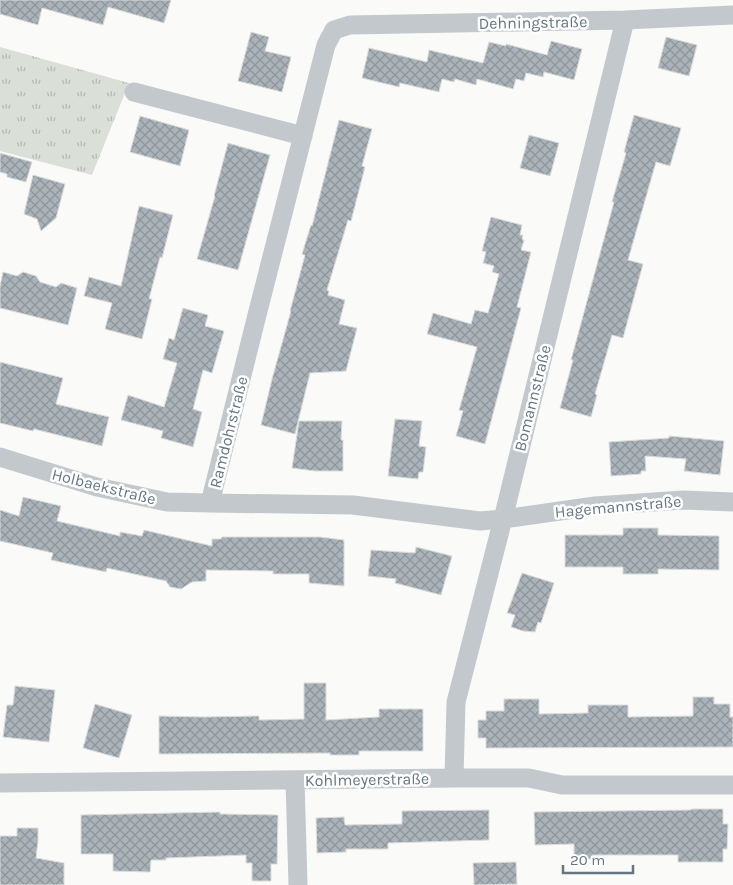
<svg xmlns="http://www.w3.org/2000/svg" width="733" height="885" font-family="Karla,sans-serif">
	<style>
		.park { fill: url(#park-tufts) }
		.building { fill: url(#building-cross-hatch); stroke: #dcdcda }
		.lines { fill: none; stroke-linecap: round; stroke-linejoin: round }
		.minor { stroke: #c3c8cc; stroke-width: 19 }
		.labels { text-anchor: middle; stroke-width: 5; stroke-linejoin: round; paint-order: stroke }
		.street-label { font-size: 16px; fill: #657683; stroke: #fff }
	</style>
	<defs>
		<pattern id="park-tufts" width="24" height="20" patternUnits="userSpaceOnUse" patternTransform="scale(1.25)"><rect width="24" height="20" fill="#dadfd7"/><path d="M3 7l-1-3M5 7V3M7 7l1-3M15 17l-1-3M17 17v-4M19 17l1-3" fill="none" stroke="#b4b9b4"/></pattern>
		<pattern id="building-cross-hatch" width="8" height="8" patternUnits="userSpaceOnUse" patternTransform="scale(1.25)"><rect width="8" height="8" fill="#aab3b9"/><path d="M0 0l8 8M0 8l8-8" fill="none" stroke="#8e969c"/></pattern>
	</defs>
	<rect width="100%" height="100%" fill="#fafaf8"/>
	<path class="park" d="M0,47L129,83L92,175L0,151Z"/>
	<path class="building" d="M0,0H171L164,23L108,7L103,25L42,8L38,25L0,14Z
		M251,32L269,37L265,51L291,57L282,92L238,81Z
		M666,37L697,45L689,76L658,68Z
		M551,41L582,49L574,80L544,72L543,77L526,73L524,81L516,79L513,89L477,79L476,85L455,79L454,82L442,79L439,92L400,83L399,87L362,78L369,48L427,62L429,50L483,63L489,42L506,46V44L547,55Z
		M634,115L681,128L670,166L656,162L628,260L643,264L623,338L612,335L595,394L597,395L591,417L560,408L573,360H571L614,202H612L626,153L624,152Z
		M140,116L189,130L180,166L130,152Z
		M339,120L372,129L362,166L365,167L351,221L348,220L327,290L329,291L328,295L345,300L339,324L357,328L346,371L310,373L295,434L261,425L272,379L291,311H290L305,255L302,254L311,225L312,226Z
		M529,135L559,143L550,176L520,168Z
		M228,143L270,155L238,270L197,259L215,196H214Z
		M0,153L32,162L26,182L7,177V174L0,172Z
		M33,175L65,184L56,218L41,231L37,219L24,214Z
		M139,206L173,215L162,258L160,257L149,299H152L142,339L105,329L112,303L84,296L89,277L121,286Z
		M491,217L522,225L520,235H523L522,239L524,240L521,250L531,252L517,307L521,308L485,444L456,436L463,411L459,410L477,347L427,334L433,313L471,324L475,310L488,313L499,274L492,272L494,266L483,263L486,252L482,251Z
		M3,272L17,276L23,272L36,276L40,282L56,287L61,283L77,288L68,325L0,308V286Z
		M183,308L208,315L205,326L224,331L212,373L203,370L193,409L202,412L193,447L161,438L163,431L121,420L128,395L164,407L177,363L163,359L169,338L174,340Z
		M0,362L63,378L56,404L109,417L102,446L34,429L33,431L0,423Z
		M395,419L422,421L419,446L426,447L423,472H419L418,479L388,476Z
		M299,421H342L341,440H343V471H315L292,468Z
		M669,436L724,441L720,475L684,471L686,459L645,456L646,471H641V474L611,476L609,442L669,438Z
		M23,497L61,506L57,521L120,536V532L142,536L144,530L212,546V539H221L222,537H320L344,540V586L309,583V574H273V571L206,570V581L192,582L181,589L170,587L166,581L107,568L106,572L51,560L53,553L0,541V510L19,516Z
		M623,528H658V535L719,536V570L658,569V574H623V567H565V535H623Z
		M416,547L452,556L441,595L395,583L396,579L368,576L371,550L415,553Z
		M522,573L554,583L541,623L538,622L535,632L523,631L511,627L515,615L507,613Z
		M304,683H326V720L379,717V709H423V751H359V755H330V753L159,754V716L203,717L259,716V720L304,719Z
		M15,686L55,690L49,742L3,737L7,705H13Z
		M693,697H714V704H730V717H733V747L486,748V738H478V720H486V711H504V699H539V714L588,713V705H628V717L693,716Z
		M95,704L132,715L119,758L83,748Z
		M691,809H723V824H728L727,849H723V862H678V855H592V859H574V844L535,845L534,812L691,810Z
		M489,810V840L388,843V849H346V852L317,853L316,818L344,817L345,825L402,824V811Z
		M220,812V814L278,815L277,864H271V881H252V863H246V855L166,858V860H151L150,872L113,871V854H81V815Z
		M17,828H38V841L36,858L64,863V885H0V836H17Z
		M516,862L517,884L474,885L473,863Z"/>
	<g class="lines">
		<path class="minor" d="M733,15L625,20L350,25L334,30L326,45L256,319L210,503L353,505L480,521L503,519L595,506L683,500L733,502
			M134,92L303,136
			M0,457L97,487L167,502L210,503
			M454,778L456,702L503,519L625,20
			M295,780L298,885
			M0,783L454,778H529L562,785H733"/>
	</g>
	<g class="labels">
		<g class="street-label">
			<text transform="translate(533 22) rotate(-1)" y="6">Dehningstraße</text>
			<text transform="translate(532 398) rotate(-76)" y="6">Bomannstraße</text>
			<text transform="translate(228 432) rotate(-76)" y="6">Ramdohrstraße</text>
			<text transform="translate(104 486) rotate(14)" y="6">Holbaekstraße</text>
			<text transform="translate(618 506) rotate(-5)" y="6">Hagemannstraße</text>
			<text transform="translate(367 779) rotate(-1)" y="6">Kohlmeyerstraße</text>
		</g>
	</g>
	<path d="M563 865v8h70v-8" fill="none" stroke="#657683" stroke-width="2.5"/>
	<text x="570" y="865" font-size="15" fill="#657683" stroke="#ffffff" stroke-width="4" paint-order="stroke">20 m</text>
</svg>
